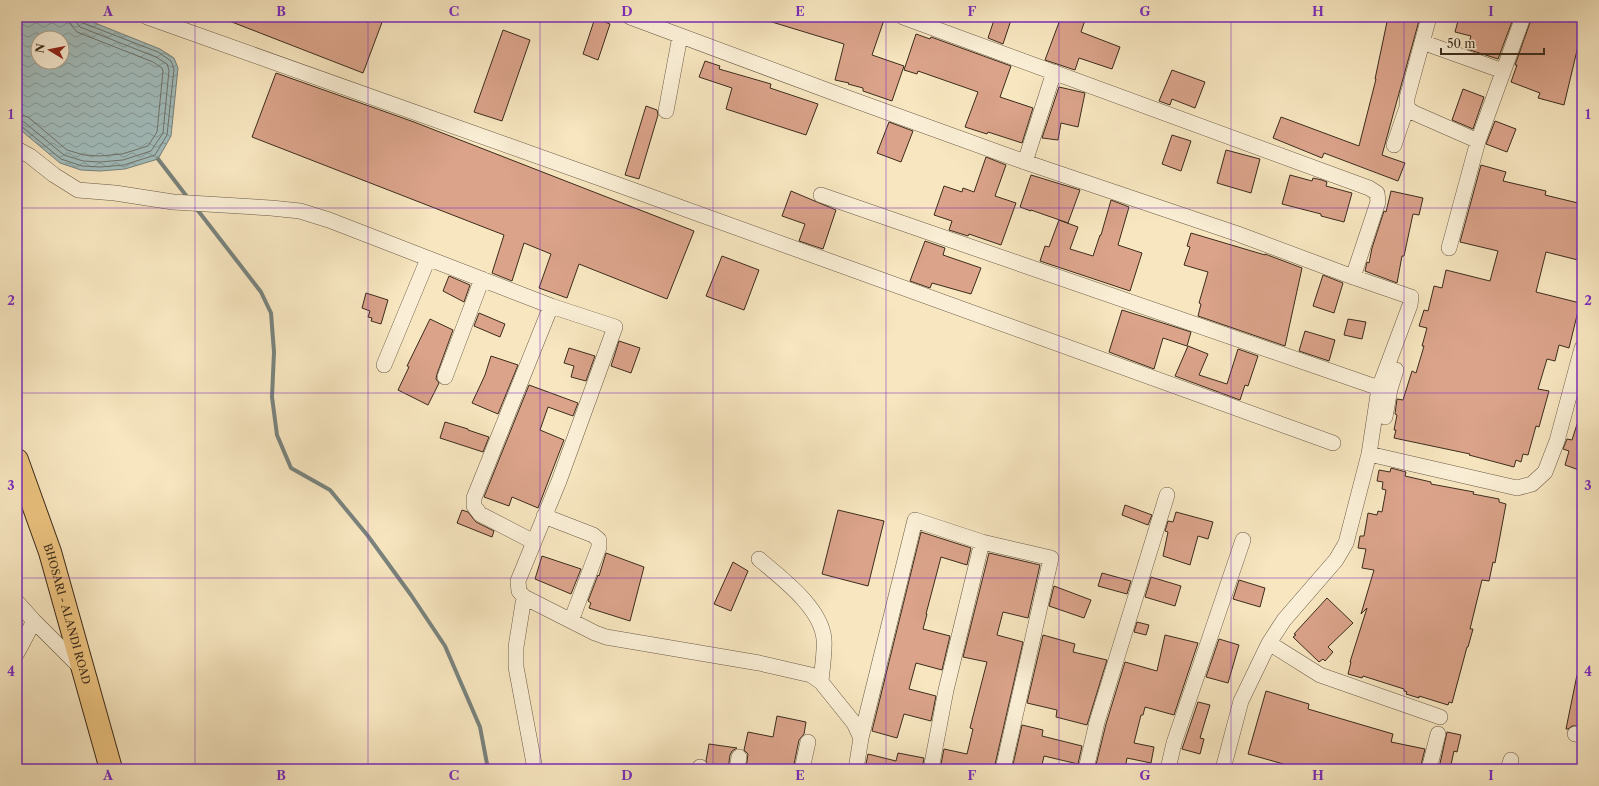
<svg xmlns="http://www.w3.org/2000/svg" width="1599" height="786" font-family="'Libre Caslon Text',serif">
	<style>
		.water { fill: url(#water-waves); stroke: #79837d; fill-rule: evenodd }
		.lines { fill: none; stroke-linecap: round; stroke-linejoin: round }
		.shore { stroke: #6f746c; stroke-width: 1 }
		.stream { stroke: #79837d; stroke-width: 4 }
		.building { fill: #daa38a; stroke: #3c2c1c }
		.street-casing { stroke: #6b5a45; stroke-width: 16 }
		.primary-casing { stroke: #3c2c1c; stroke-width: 24 }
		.street { stroke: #faefd6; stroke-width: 15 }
		.primary { stroke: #ecc380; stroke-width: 22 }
		.grid { fill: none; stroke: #7b2cbf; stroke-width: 1; stroke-opacity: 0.55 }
		.labels { text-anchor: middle; stroke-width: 3.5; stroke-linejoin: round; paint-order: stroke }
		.street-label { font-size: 11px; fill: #3c2c1c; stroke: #faefd6 }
		.neatline { fill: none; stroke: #7b2cbf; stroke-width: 1.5 }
		.grid-label { font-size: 13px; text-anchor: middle; font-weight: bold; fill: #7b2cbf }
	</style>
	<defs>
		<pattern id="water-waves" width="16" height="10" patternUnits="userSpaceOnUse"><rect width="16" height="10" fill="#a2bdbd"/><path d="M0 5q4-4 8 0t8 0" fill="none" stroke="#859a99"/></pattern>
	</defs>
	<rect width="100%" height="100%" fill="#f7e6c0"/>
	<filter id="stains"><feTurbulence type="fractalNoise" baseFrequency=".005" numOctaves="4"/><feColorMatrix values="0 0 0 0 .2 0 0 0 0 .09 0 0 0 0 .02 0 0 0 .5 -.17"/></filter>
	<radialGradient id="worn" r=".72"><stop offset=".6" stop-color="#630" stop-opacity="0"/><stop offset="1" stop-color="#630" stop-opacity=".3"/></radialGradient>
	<path class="water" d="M17,17H80L160,49L174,58L178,68L171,136L158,159L125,169L100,171L81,170L60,163L17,127ZM38,38H62V62H38Z"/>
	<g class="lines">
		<path class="shore" d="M17,114L28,117L67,150L84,155L99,156L122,154L148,146L157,132L163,71L162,68L153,62L77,32L71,25L69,17
			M17,120L24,122L64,155L83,161L100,162L123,160L151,151L163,133L169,70L167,64L156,57L80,27L76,22L75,17
			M17,125L21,126L61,159L82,166L100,167L124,165L155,155L167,135L174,69L171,61L158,52L83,23L80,17"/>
		<path class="stream" d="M158,159L188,198
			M196,208L261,292L271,313L274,352L272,397L277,435L291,468L330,490L368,536L411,595L445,646L480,727L488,769"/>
	</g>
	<path class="building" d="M219,17H384L363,73Z
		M762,17H885L872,55L904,66L892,101L863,91V88L848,84L849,83L835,80L844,44L762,19Z
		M995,17H1012L1003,44L988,38Z
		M1061,17H1086L1081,32L1120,47L1112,69L1079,58L1075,70L1045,60Z
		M1388,17H1420L1382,155L1405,163L1398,181L1324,153L1322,158L1273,138L1281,117L1359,146L1376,79H1375Z
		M1459,17H1507L1513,19L1498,59L1467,49L1471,36L1455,32Z
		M1532,17H1582V43L1579,42L1564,105L1538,98L1540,93L1511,82L1517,65H1515Z
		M595,18L610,24L598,60L583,54Z
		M503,30L530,40L502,121L474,112Z
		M916,34L930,39L931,37L1011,66L1000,97L1033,108L1022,143L988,132L987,134L965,127L978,92L918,71L917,74L904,70Z
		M705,61L720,66L719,69L771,84L770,88L818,104L806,135L726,109L732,88L699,77Z
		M1172,70L1205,82L1195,108L1172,99L1170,105L1159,101Z
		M276,73L414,122L694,231L667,299L579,264L567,298L556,294L539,288L551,254L524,243L512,281L492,273L504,235L252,137Z
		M1059,87L1085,93L1078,127L1061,123L1058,140L1042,138Z
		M1463,89L1484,97L1473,129L1452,120Z
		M646,106L657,110L658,115L639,179L625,175Z
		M1495,121L1516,129L1507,152L1486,144Z
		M889,122L913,131L901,162L877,153Z
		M1172,135L1191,141L1181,171L1162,164Z
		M1226,150L1260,159L1251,193L1217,183Z
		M986,157L1006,165L995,196L1016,203L1001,245L969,234L968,236L949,230L952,221L934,215L944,186L962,192L963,188L974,192Z
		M1481,165L1506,172L1503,181L1546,191L1545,195L1582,204V261L1546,252L1536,292L1580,303L1569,348L1559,345L1555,361L1547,359L1538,389L1549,391L1539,427L1536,426L1528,455L1523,454L1521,462L1516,460L1514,467L1469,455L1470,454L1394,438L1396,430H1394L1397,415L1395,414L1397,399L1403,400L1412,371L1416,373L1424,346H1422L1427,328L1419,326L1424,310L1428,311L1434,286L1442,288L1446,270L1490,281L1498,251L1460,242Z
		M1031,175L1080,190L1068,223L1031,210V211L1020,207Z
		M1290,175L1312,181L1313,178L1322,180L1327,182L1326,186L1352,193L1344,222L1321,216V214L1282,204Z
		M791,191L836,210L823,249L799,241L805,224L782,216Z
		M1391,191L1423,198L1419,215L1413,214L1404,256H1402L1397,283L1365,271L1367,262L1369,263L1372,248L1384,211L1386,212Z
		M1111,200L1129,207L1118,245L1142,253L1130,291L1040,261L1045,246L1049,247L1059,220L1078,227L1070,249L1093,256L1100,235H1101Z
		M1191,233L1265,255V254L1302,268L1285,346L1198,316L1201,304L1199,303L1208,272L1184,265L1190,247L1187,246Z
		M925,241L945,248L943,255L981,268L971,294L932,283L930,288L910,281Z
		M722,256L759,270L744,310L706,296Z
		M1323,275L1343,283L1334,313L1313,306Z
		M449,276L470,285L464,302L443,291Z
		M366,293L388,300L381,324L371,321L372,318L368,317L370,311L362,308Z
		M1122,310L1191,332L1187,346L1163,338L1154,369L1109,352Z
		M479,313L505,324L500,337L474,326Z
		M430,319L453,330L437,374L436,379L439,383L428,405L398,390L409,367L407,366Z
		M1348,319L1366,322L1362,339L1344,335Z
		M1305,331L1335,340L1329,361L1299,351Z
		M619,341L640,348L631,373L611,366Z
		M1188,346L1208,354L1199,375L1227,384L1238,349L1258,356L1248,386L1245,385L1240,400L1175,376Z
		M569,348L595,356L586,381L571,377L574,366L564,363Z
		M491,356L518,365L498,414L472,403L485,375Z
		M529,385L578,403L573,416L548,407L540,430L564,440L538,508L512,497L509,506L484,497Z
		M1579,418H1582V471L1565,465L1569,451L1563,449L1567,439L1572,440Z
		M445,422L468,429V430L489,437L483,452L440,438Z
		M1391,468L1406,472L1405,476L1431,482V484L1474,492L1473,494L1499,499V502L1506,504L1495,563L1493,562L1489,581L1482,580L1470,629H1473L1468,647H1467L1452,703L1449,702L1448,705L1419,696V698L1406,694L1407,692L1404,691V689L1363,676L1362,678L1348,674L1351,662H1350L1367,608L1361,614L1374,570L1362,568L1366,549L1358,548L1360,536H1364L1368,513L1377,515L1378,511L1382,512L1386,490L1382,489L1383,482L1377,481L1379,470L1390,472Z
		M1125,505L1152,515L1148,525L1122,515Z
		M462,510L468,512L476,522L494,531L492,537L457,523Z
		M838,510L884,521L868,586L822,574Z
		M1176,512L1213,522L1208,539L1198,536L1190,565L1163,556L1168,532L1165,531L1168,521L1173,522Z
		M921,532L971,548L967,565L941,557L926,614H927L923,629L950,636L942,670L916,663L909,689L936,696L931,721L904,714L897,738L872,731Z
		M606,553L644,567L630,621L589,608L591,603L588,601L598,575L599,576Z
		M989,553L1040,565L1028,618L1003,612L997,635L1023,642L994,769H940L944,749L967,754L973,729L970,728L973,716L987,662L963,657Z
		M542,556L581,569L571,594L535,579Z
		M733,562L748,571L731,611L714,604Z
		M1102,573L1131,581L1127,594L1098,586Z
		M1151,577L1181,586L1175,606L1145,597Z
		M1239,580L1265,588L1260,607L1233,599Z
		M1054,586L1091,600L1084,618L1049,606Z
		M1327,598L1353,623L1328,647L1333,652L1325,661L1323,659L1319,662L1293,637L1296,635L1294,634Z
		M1137,622L1149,625L1146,635L1134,632Z
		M1043,635L1075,644L1073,652L1107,660L1087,725L1056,717L1057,710L1027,703Z
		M1165,635L1198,643L1174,715L1145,707L1143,715H1141L1134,743L1154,747L1151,763L1127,758L1125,769H1095L1106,724L1125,662L1157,671Z
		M1219,639L1239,645L1228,683L1206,677Z
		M1577,675L1582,676V723L1581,726H1572L1568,729H1566Z
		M1266,691L1309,704L1308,709L1393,734L1391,742L1425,749L1420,769H1301L1248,754Z
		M1198,702L1210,705L1200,738L1204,739L1200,754L1182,749Z
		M777,716L806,722L804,734L799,740L793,769H746L748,754L744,750L748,732L773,737Z
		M1022,725L1043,730L1042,736L1082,746L1078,764L1044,756L1041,769H1012Z
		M1447,732L1461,735L1457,752L1454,751L1450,769L1439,768Z
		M709,744L737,748L732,751L730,755L728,769H709L706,761Z
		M898,753L924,758L922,769H865L868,754L896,761Z"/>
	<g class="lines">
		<defs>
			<path id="street" d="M147,17L616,184L1333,443
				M630,17L837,94L1025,162L1238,234L1353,277L1378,202L1377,193L1369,188L903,17
				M1429,17L1407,98V107L1412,112L1478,141
				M1422,42L1503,71
				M666,111L680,36
				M1394,145L1407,107
				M17,149L30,156L54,175L78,190L115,193L173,202L271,208L300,211L329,220L551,306L615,327L559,481L518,581L519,591L524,597L595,633L606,637L759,663L811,675L821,682L854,723L861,738
				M1025,162L1054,72
				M821,195L1379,388
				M1449,248L1478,141L1523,17
				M1353,277L1411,297L1410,305L1379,388L1369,454L1517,488L1532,484L1545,472L1557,441L1582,348
				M384,365L428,259
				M445,377L482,279
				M1385,417L1390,389L1396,370
				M544,516L593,535L599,540V547L571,621
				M534,542L480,514L474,506V498L551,306
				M982,542L1051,558L1003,769
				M759,559C781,578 821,607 824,639C825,652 822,668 821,682
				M524,597L516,647V667L535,769
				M17,602L34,621L82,669
				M1269,643L1320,675L1440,717
				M17,653L34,621
				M1575,734L1582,735
				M700,769V767
				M737,769L739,757
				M802,769L808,742
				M856,769L861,738L915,520L982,542L946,690L931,769
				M1086,769L1097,722L1167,495
				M1168,769L1174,743L1243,540
				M1223,769L1241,701L1269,643L1284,620L1336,560L1346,543L1369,454
				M1429,769L1438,734
				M1508,769L1511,760"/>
			<g id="primary">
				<path id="s1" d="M17,460L50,552L111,769"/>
			</g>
		</defs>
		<use href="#street" class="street-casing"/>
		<use href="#primary" class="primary-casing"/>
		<use href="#street" class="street"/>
		<use href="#primary" class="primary"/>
	</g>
	<path class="grid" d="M195,17V769M368,17V769M540,17V769M713,17V769M886,17V769M1059,17V769M1231,17V769M1404,17V769M17,208H1582M17,393H1582M17,578H1582"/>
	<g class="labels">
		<g class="street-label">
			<text dy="4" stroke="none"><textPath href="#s1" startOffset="162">BHOSARI - ALANDI ROAD</textPath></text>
		</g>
	</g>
	<rect width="1599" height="786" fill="none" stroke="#f7e6c0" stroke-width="44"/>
	<g transform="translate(50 50) rotate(280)"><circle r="19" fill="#faefd6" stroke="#aea18c"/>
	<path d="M0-3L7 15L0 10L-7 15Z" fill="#8f2418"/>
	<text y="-6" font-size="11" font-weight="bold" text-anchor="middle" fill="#3c2c1c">N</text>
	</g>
	<path d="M1441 48v6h103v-6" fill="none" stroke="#3c2c1c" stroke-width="2"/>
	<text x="1447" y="48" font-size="12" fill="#3c2c1c" stroke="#faefd6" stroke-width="3" paint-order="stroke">50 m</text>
	<rect x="22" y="22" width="1555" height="742" class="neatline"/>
	<g class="grid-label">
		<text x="108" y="16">A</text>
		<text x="281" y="16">B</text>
		<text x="454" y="16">C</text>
		<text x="627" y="16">D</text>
		<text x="800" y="16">E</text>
		<text x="972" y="16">F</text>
		<text x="1145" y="16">G</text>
		<text x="1318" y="16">H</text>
		<text x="1491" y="16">I</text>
		<text x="11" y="119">1</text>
		<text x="1588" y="119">1</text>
		<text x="11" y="305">2</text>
		<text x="1588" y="305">2</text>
		<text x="11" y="490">3</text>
		<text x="1588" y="490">3</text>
		<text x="11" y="676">4</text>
		<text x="1588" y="676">4</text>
		<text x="108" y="780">A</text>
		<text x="281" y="780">B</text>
		<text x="454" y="780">C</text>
		<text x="627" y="780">D</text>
		<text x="800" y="780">E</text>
		<text x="972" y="780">F</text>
		<text x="1145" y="780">G</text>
		<text x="1318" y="780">H</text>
		<text x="1491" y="780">I</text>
	</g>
	<rect width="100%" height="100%" filter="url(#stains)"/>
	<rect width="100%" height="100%" fill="url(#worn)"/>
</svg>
